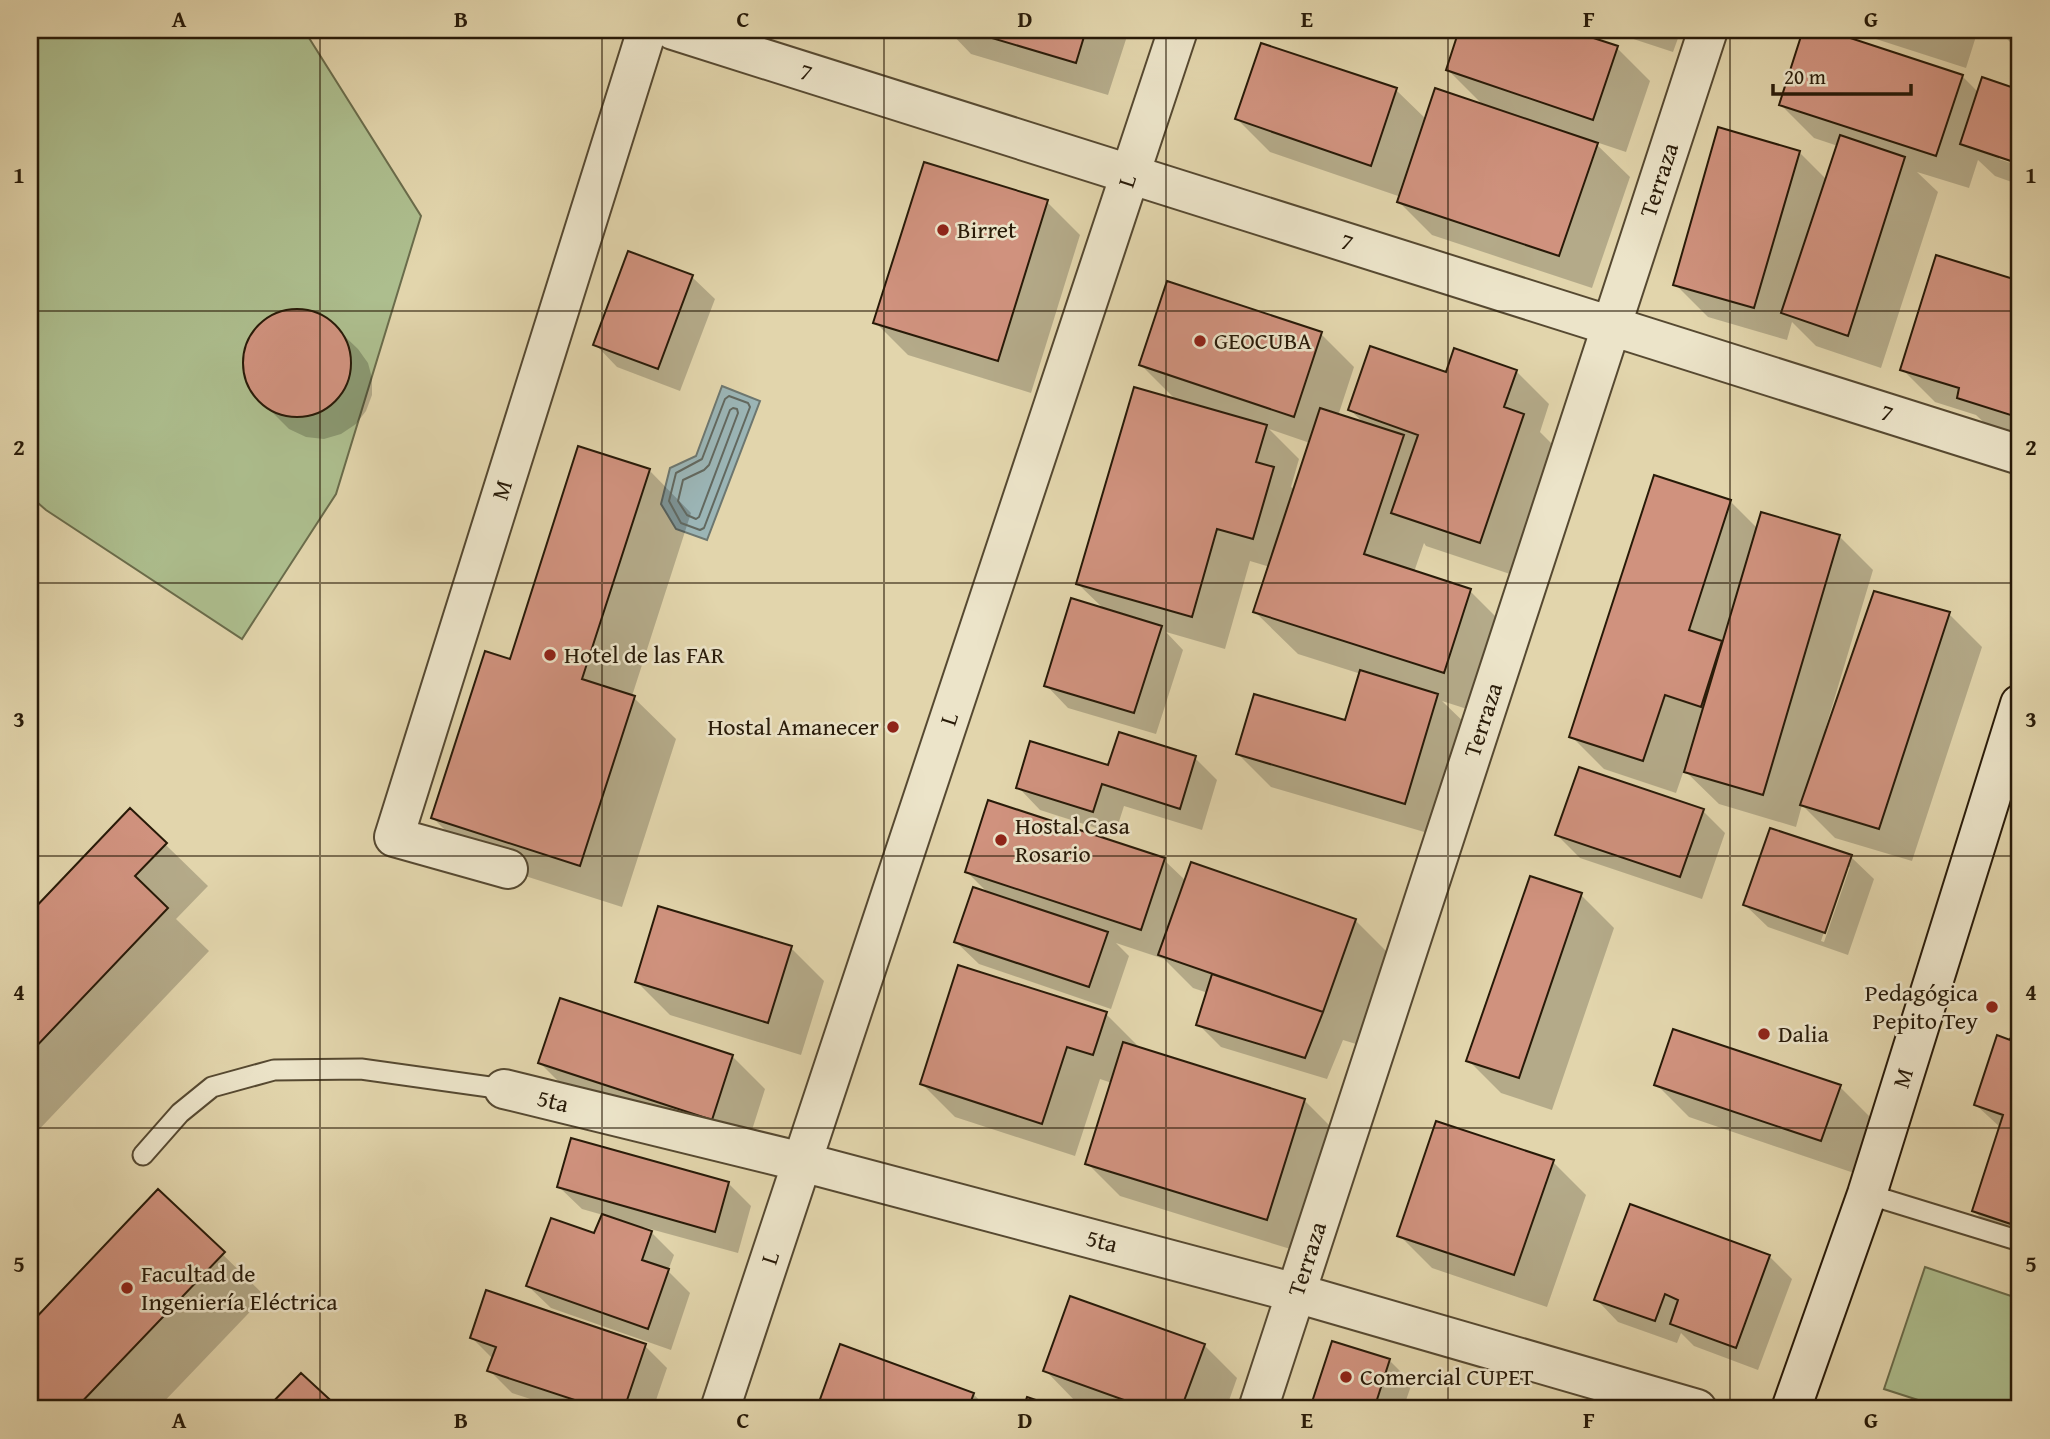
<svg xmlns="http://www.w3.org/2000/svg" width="2050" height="1439" font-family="'Gentium Book Plus',serif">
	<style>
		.green { fill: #adbe8e; stroke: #6a6c4b; stroke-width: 2 }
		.water { fill: #9bb5b6; stroke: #6d7770; stroke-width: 2 }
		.shadow { fill: #0003; fill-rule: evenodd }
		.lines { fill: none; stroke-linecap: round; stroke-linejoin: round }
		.shore { stroke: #62685f; stroke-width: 2 }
		.building { fill: #d0927e; stroke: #281a08; stroke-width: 2 }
		.lane-casing { stroke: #564931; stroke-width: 23 }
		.street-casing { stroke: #564931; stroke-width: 42 }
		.secondary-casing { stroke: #281a08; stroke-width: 42 }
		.lane { stroke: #ece4c9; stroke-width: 19 }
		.street { stroke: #ece4c9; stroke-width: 38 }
		.secondary { stroke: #ece4c9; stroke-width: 38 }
		.grid { fill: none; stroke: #281a08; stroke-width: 2; stroke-opacity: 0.55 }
		.poi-dot { fill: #8f2418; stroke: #ece4c9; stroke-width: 2.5 }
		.labels { text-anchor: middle; stroke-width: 5; stroke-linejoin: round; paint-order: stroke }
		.street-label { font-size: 24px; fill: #281a08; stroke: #ece4c9 }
		.poi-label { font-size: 24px; fill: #281a08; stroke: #ece4c9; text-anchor: start }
		.neatline { fill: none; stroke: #281a08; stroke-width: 2.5 }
		.grid-label { font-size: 23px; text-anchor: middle; font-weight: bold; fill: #281a08 }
	</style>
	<rect width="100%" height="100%" fill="#e2d5ac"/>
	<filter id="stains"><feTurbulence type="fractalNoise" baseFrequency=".00286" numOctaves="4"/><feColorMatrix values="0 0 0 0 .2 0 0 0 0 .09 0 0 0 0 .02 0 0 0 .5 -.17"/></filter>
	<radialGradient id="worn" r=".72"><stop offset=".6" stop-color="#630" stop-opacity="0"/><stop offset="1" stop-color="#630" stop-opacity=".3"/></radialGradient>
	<path class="green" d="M30,30H304L421,216L336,494L242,639L46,510L30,496Z
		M1925,1267L2020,1299V1409H1946L1884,1389Z"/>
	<path class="water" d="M722,386L760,401L707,540L676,529L661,504L670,468L696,456Z"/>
	<path class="shadow" d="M948,30H1129L1108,95L971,54Z
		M1461,30H1564L1617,48L1650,81L1626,152L1593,141L1630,177L1592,288L1432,235L1399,202L1401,197L1270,152L1237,119L1262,45L1396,90L1427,120L1485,107L1448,70Z
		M1606,30H1681L1673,52Z
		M1805,30H1820L1962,76L1979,93L1984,80L2020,92V162L1999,155V159L2020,166V185L1995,176L1978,160L1969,188L1917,172L1938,192L1881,368L1816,346L1792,322L1787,340L1708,317L1675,284L1799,152L1827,180L1838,146L1814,138L1781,105Z
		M1848,30H1978L1966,68Z
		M2001,30H2020V52L2000,32Z
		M1047,202L1080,235L1031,393L908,355L875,322Z
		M1937,257L2020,283V439L1992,430L1976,415L1935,402L1902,369Z
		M692,277L715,299L680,391L617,367L595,344Z
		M289,310L306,311L321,316L334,326L358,349L368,363L372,378V395L366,411L356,424L341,434L324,439L306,437L289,429L253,393L245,376L244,357L249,339L260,325L274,315Z
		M1321,334L1354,367L1338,416L1365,424L1350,410L1447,375L1516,371L1549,404L1540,432L1556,448L1513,575L1426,546L1424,543L1414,572L1470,591L1512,633L1486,715L1442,701L1471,729L1438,836L1271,787L1238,754L1346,722L1361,674L1298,654L1255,612L1270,567L1250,561L1225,649L1166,632L1183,650L1156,734L1068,708L1046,685L1105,610L1078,584L1177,401L1141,365ZM1269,429L1310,443L1295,490L1291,487L1299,459Z
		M649,470L691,513L632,696L676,739L622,907L475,860L433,818L511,661Z
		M1730,501L1758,529L1839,536L1873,570L1825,730L1828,731L1949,614L1982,647L1912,861L1835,838L1802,805L1796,827L1719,804L1684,770L1676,793L1604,769L1571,736Z
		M1195,758L1217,780L1202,830L1124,806L1115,834L1040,810L1018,787L1110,767Z
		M130,810L208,886L176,919L209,951L30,1139V915Z
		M1703,811L1725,833L1702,899L1580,858L1557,835Z
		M1851,857L1874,879L1848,955L1768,927L1745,905ZM1846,867H1850L1824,942L1821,941Z
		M1164,860L1186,881L1355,920L1388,953L1356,1044L1343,1040L1327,1079L1221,1047L1198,1024L1208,993L1193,988L1164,959L1116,943L1129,956L1111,1009L979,964L956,942L989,894L967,872Z
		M1581,895L1614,928L1552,1110L1501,1093L1468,1060Z
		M791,948L824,981L801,1055L670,1015L637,982Z
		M1106,1014L1139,1047L1138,1049L1304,1100L1337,1133L1300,1252L1120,1196L1087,1163L1112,1083L1100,1079L1075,1156L955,1117L922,1084Z
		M2020,1016V1241L1996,1233L1974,1211L2001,1128L1976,1105L2012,1042Z
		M732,1056L765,1089L745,1152L573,1096L540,1063Z
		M1656,1084L1840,1087L1873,1120L1854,1173L1689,1117Z
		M1553,1162L1586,1195L1547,1307L1432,1268L1399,1235Z
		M728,1183L751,1206L738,1253L643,1227L642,1229L651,1232L674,1255L668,1271L690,1293L671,1350L551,1308L528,1286L595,1236L603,1215L582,1209L559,1187Z
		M158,1191L265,1296L157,1409H30V1326Z
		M1769,1256L1792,1279L1758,1370L1694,1346L1681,1333L1677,1343L1618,1322L1596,1299Z
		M472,1338L645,1346L667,1368L653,1409H561L512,1393L489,1370L493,1359Z
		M1204,1345L1237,1378L1226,1409H1094L1078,1404L1045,1370Z
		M1389,1360L1412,1383L1403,1409H1321L1314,1402Z
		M973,1394L989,1409H824L820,1405Z"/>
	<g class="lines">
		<path class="shore" d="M729,396L748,403L750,407L704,528L700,530L681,523L669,501L676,473L702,459L725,399Z
			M733,408L737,409L738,413L699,517L696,519L687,515L678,501L683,480L704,470L709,465L730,410Z"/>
	</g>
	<path class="building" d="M965,30H1086L1076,63Z
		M1459,30H1569L1618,46L1593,120L1446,70Z
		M1803,30H1826L1963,75L1936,156L1779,105Z
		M1914,30H1935L1933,36Z
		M1999,30H2020V39L1998,32Z
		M1261,43L1397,88L1371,166L1235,119Z
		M1982,77L2020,90V164L1960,144Z
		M1435,88L1598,143L1559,256L1397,202Z
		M1718,127L1800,151L1754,308L1673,285Z
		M1840,135L1905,157L1848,336L1781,313Z
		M924,162L1048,200L998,361L873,323Z
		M628,251L693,275L658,369L593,345Z
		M1936,255L2020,281V418L1957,398L1959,388L1900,370Z
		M1167,281L1322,332L1294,417L1139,365Z
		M243 363a54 54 0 1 1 108 0a54 54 0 1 1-108 0Z
		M1370,346L1446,372L1454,348L1517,370L1504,407L1524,414L1480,543L1391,513L1418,435L1348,410Z
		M1134,387L1267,425L1256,462L1274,467L1253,539L1217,529L1192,617L1076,584Z
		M1320,408L1404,435L1364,554L1471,589L1444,673L1253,612Z
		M578,446L650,469L582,679L635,696L580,866L431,818L485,651L510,659Z
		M1654,475L1731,500L1689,630L1722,641L1701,707L1665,695L1643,761L1569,737Z
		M1761,512L1840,535L1763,795L1684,772Z
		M1874,591L1950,612L1879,829L1800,805Z
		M1071,598L1162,626L1134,713L1044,686Z
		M1360,670L1438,694L1405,804L1236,754L1254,694L1345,720Z
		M1119,732L1196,756L1180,809L1102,784L1093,812L1016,788L1030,741L1108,765Z
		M1579,767L1704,809L1680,877L1555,835Z
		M988,800L1165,858L1141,930L965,872Z
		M130,808L167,843L135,876L168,908L30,1053V913Z
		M1770,828L1852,855L1825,933L1743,905Z
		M1191,862L1356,919L1323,1012L1158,955Z
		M1530,876L1582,893L1519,1078L1466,1061Z
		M973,887L1108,932L1089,987L954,942Z
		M658,906L792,946L768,1023L635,982Z
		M958,965L1107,1012L1093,1055L1067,1047L1042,1124L920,1084Z
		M1212,974L1323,1012L1305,1058L1196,1025Z
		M560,998L733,1055L712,1120L538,1063Z
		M2020,1010V1227L1972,1211L2003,1115L1974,1105L1997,1035L2010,1040Z
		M1673,1029L1841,1085L1821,1141L1654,1085Z
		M1123,1042L1305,1099L1267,1220L1085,1164Z
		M1436,1121L1554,1160L1514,1275L1397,1236Z
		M571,1138L729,1182L715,1232L557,1187Z
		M158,1189L225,1252L75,1409H30V1324Z
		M1630,1204L1770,1255L1736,1348L1670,1324L1678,1300L1665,1294L1655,1321L1594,1300Z
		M602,1214L652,1231L642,1260L669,1269L648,1329L526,1286L551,1218L594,1233Z
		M486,1290L646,1344L624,1409H602L487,1371L496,1347L470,1338Z
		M1070,1296L1205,1344L1181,1409H1149L1043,1371Z
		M1332,1341L1390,1359L1374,1409H1335L1312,1402Z
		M840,1344L974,1393L968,1409H828L818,1405Z
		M301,1373L340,1409H266Z
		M1027,1397L1062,1409H1023Z"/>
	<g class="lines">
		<defs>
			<path id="lane" d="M143,1155L180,1113L212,1087L274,1070L361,1069L504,1089
				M1867,1194L2020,1241"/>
			<path id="street" d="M673,30L2020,455
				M508,869L394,837L647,30
				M504,1089L802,1162L1296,1293L1697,1409
				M720,1409L1178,30
				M1258,1409L1708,30"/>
			<path id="secondary" d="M1791,1409L1867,1194L2020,704"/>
		</defs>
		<use href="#lane" class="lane-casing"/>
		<use href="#street" class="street-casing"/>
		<use href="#secondary" class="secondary-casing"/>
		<use href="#lane" class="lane"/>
		<use href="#street" class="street"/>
		<use href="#secondary" class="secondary"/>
	</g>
	<path class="grid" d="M320,30V1409M602,30V1409M884,30V1409M1166,30V1409M1448,30V1409M1730,30V1409M30,311H2020M30,583H2020M30,856H2020M30,1128H2020"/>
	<g class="poi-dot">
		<circle cx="943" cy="230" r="7"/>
		<circle cx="1200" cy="341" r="7"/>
		<circle cx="550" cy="655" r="7"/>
		<circle cx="893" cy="727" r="7"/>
		<circle cx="1001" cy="840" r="7"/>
		<circle cx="1992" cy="1007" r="7"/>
		<circle cx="1764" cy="1034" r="7"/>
		<circle cx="127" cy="1288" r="7"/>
		<circle cx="1346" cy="1377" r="7"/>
	</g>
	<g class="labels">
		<g class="street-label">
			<text transform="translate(806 72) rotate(17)" y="8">7</text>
			<text transform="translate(1659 180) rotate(-72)" y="8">Terraza</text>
			<text transform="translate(1127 181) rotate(-72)" y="8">L</text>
			<text transform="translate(1347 242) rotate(18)" y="8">7</text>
			<text transform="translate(1887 413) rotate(18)" y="8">7</text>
			<text transform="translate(502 490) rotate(-73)" y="8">M</text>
			<text transform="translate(949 719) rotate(-72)" y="8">L</text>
			<text transform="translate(1483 720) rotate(-72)" y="8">Terraza</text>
			<text transform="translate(1903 1078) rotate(-73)" y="8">M</text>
			<text transform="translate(553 1101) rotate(14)" y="8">5ta</text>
			<text transform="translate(1102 1241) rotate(15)" y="8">5ta</text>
			<text transform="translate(770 1258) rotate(-72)" y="8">L</text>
			<text transform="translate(1307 1259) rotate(-72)" y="8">Terraza</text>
		</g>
		<g class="poi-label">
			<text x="957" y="238">Birret</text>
			<text x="1214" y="349">GEOCUBA</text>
			<text x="564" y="663">Hotel de las FAR</text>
			<text x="879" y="735" text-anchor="end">Hostal Amanecer</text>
			<text x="1015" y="834">Hostal Casa<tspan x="1015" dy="28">Rosario</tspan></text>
			<text x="1978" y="1001" text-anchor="end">Pedagógica<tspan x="1978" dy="28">Pepito Tey</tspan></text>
			<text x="1778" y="1042">Dalia</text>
			<text x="141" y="1282">Facultad de<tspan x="141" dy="28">Ingeniería Eléctrica</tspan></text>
			<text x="1360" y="1385">Comercial CUPET</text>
		</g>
	</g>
	<rect width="2050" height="1439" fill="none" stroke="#e2d5ac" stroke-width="77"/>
	<path d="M1773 84v10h138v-10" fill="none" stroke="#281a08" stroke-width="3.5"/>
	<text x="1784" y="84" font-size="21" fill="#281a08" stroke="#ece4c9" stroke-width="5" paint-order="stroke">20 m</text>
	<rect x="38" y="38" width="1973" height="1362" class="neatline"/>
	<g class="grid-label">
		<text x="179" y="27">A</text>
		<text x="461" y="27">B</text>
		<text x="743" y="27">C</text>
		<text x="1025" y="27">D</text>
		<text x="1307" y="27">E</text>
		<text x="1589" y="27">F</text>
		<text x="1871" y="27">G</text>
		<text x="19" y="183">1</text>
		<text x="2031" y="183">1</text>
		<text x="19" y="455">2</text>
		<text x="2031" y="455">2</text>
		<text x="19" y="727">3</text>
		<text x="2031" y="727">3</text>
		<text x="19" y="1000">4</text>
		<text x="2031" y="1000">4</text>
		<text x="19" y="1272">5</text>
		<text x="2031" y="1272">5</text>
		<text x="179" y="1428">A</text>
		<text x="461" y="1428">B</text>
		<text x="743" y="1428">C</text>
		<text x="1025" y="1428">D</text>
		<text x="1307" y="1428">E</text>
		<text x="1589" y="1428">F</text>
		<text x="1871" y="1428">G</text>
	</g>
	<rect width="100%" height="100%" filter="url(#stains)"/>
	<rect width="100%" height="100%" fill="url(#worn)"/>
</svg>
